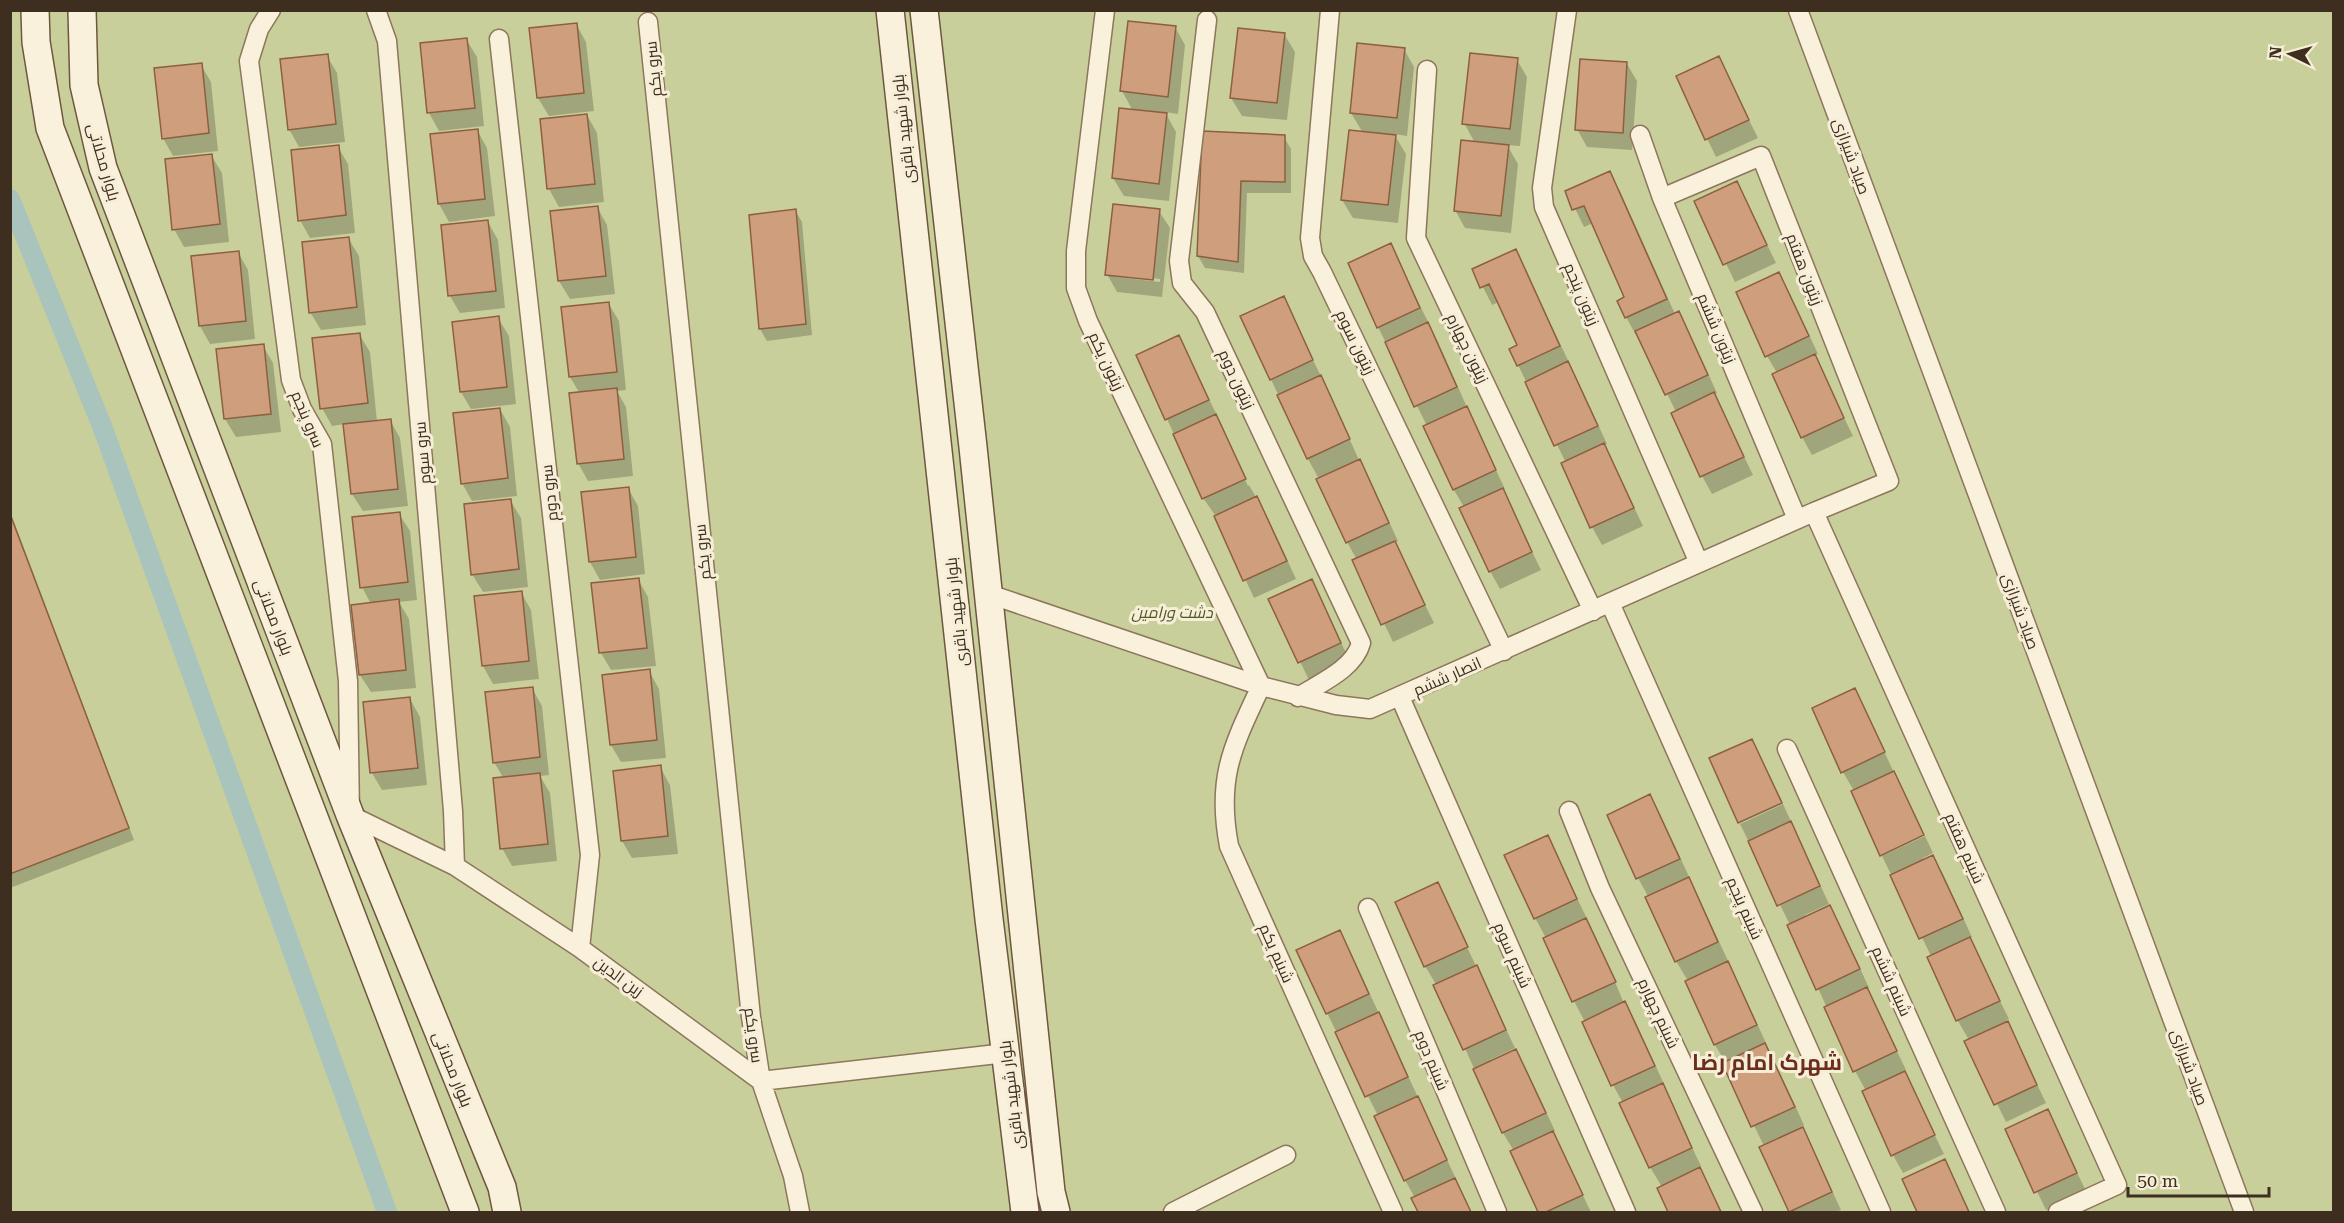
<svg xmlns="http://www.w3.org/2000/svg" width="2344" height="1223" font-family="'Roboto Serif',Cairo,serif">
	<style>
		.green { fill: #c9cf9b }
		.shadow { fill: #0003; fill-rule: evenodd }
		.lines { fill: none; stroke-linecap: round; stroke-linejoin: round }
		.canal { stroke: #a9c4bc; stroke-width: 20 }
		.building { fill: #cf9f7d; stroke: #8d5f41; stroke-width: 1.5 }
		.street-casing { stroke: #8d765c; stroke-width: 21 }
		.secondary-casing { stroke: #6f573f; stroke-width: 30 }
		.street { stroke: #faf1dc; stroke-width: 18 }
		.secondary { stroke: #faf1dc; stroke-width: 27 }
		.labels { text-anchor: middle; stroke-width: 6; stroke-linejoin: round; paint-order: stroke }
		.street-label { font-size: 16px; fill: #3d2e20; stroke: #f7eed8 }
		.park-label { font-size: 16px; font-style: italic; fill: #4d5a26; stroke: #f7eed8 }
		.district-label { font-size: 22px; font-weight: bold; fill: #6b2e1e; stroke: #f7eed8 }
	</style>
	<rect width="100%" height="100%" fill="#f0e4c8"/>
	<path class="green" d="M11,11H2333V1212H11Z"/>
	<path class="shadow" d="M576,24L586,42L594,111L549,116L538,98L531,29Z
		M1175,27L1185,45L1178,114L1165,112L1176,132L1169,201L1124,196L1113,178L1133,111L1122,91Z
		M1284,34L1295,52L1287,120L1242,116L1231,98Z
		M466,39L477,57L484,126L439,131L429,113Z
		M1404,49L1414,67L1407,136L1394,134L1406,154L1398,223L1353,218L1342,200L1363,133L1351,113Z
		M327,56L337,73L345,142L299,147L289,129Z
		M1718,58L1758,138L1716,157L1677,77Z
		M1517,60L1527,77L1520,146L1507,145L1518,164L1511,233L1465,228L1455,210L1475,143L1464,123Z
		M1627,64L1637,81L1632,150L1587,147L1577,129Z
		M201,65L211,82L218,151L173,156L163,138Z
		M587,115L597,133L604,202L559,207L549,189L542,120Z
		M477,130L487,148L495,216L449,222L439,204Z
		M1204,132L1284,137L1291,149V193H1247L1244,273L1205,268L1198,256Z
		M338,147L348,164L355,233L310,238L300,220Z
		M211,155L222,173L229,242L184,247L174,229Z
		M1609,173L1620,191L1675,314L1678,313L1688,330L1717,393L1714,395L1753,475L1712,494L1702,476L1676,412L1638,334L1636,335L1626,317V298L1593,223L1584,227L1567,192Z
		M1737,183L1776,263L1735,282L1696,202Z
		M597,207L607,225L615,294L570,299L559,281L552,212Z
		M795,210L802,222L812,335L767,341L760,329L750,217Z
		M1159,211L1170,228L1162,297L1117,292L1107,274ZM1117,274L1160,279V282L1117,277Z
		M488,222L498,240L505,308L460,313L450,296Z
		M348,238L359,256L366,325L321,330L310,312Z
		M1390,245L1438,342L1466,405H1465L1505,489L1502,490L1541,570L1500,589L1490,571L1464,507L1454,490L1425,427L1427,426L1378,327Z
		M1515,250L1578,381L1607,444L1604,445L1643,526L1602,545L1592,527L1566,463L1518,365L1519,346L1499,302L1492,305L1474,269Z
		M238,252L248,270L255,339L210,344L200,326L193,257Z
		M1779,274L1789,292L1818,354L1814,356L1853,436L1812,455L1802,437L1774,375L1777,373L1767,356Z
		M1283,298L1330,395L1358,458L1369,478L1398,541L1395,543L1434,623L1393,642L1354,561L1357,560L1347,542L1319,479L1308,459L1242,317Z
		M608,303L619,321L626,390L617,391L626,407L633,476L588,481L578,463L580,394L570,377L563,308Z
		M498,318L509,336L516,404L471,409L461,392Z
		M359,334L370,352L377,422L390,420L400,438L408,506L363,511L352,494L345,424L332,426L322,408Z
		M1179,337L1225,432H1223L1248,486L1249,485L1267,516L1296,579L1254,598L1215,515L1203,498L1167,419Z
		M263,346L273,363L281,432L236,437L225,419L218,350Z
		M500,409L510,427L517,496L472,501L462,483Z
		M628,488L638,506L645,574L600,580L590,562Z
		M510,500L521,518L528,587L483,592L472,574Z
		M10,511L134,840L10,888Z
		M399,514L410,531L417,600L399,602L409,619L416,688L371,692L360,675L371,604L362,587Z
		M638,579L648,597L656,666L611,670L601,653Z
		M1311,581L1350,661L1309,680L1270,600Z
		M521,592L531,610L539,679L493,684L483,666Z
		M649,671L659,689L666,758L621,762L611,745Z
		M532,688L542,706L549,775L540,776L550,793L557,861L512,866L502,848L504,779L494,762Z
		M1855,690L1923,834L1881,854L1854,791L1843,772Z
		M410,699L420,717L427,785L382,790L372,773Z
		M1752,740L1782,801L1739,821Z
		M660,767L670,785L678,854L632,858L622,841Z
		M1650,796L1660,814L1804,1125L1801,1127L1812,1147L1841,1210L1835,1212H1791L1761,1148L1764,1146L1724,1064L1726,1063L1715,1045L1688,981L1676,961L1649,898L1638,878Z
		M1783,804L1829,904L1805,915L1807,918L1830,907L1840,925L1869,988L1867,989L1906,1070L1903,1071L1944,1154L1903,1173L1893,1155L1866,1091L1855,1071L1790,925L1740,824Z
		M1925,836L1933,853L1923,858L1924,861L1933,857L1943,874L1972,937L1969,938L2009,1019L2006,1020L2046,1103L2006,1122L1966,1041L1969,1040L1958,1021L1929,957L1931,956L1882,856Z
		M1547,837L1596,937L1623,1001L1635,1021L1664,1084L1662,1085L1701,1166L1698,1167L1722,1212H1670L1659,1188L1662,1187L1650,1167L1623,1103L1613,1085L1585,1022L1574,1001L1546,938L1535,918Z
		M1437,884L1515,1048L1490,1060L1491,1062L1516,1051L1526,1069L1555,1131L1552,1132L1591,1212H1540L1512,1152L1514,1151L1503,1133L1437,986L1425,966Z
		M1339,932L1349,949L1456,1179H1454L1471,1212H1420L1413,1199L1415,1198L1405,1180L1378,1116L1327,1013Z
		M2047,1111L2086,1191L2046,1210L2007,1129Z
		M1945,1161L1970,1212H1919L1904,1180Z"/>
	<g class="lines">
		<path class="canal" d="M10,199L102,426L387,1212"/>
	</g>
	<path class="building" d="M1128,21L1176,26L1168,97L1120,91Z
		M577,23L584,93L537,98L529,28Z
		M1238,28L1285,33L1277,103L1230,98Z
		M467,38L475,108L427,113L420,43Z
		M1357,43L1405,48L1397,118L1350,113Z
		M1470,53L1518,58L1510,129L1462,124Z
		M328,54L336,124L288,130L280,59Z
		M1719,56L1749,120L1705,140L1676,76Z
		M1580,59L1627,62L1623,133L1575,130Z
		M202,63L209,133L162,139L154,68Z
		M1119,108L1167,113L1159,184L1112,178Z
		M587,114L595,184L547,189L540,119Z
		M478,129L485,199L438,204L430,134Z
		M1349,130L1396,135L1388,205L1341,200Z
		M1202,131L1285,135V182L1241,181L1238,262L1197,256Z
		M1461,140L1509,145L1501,216L1454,211Z
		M339,145L346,215L298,221L291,150Z
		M212,154L220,224L172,230L165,159Z
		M1610,171L1667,299L1625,318L1617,301L1624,297L1584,206L1572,210L1565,191Z
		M1737,181L1767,245L1723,265L1694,201Z
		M1113,204L1160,209L1153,280L1105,275Z
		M598,206L606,276L558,281L550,211Z
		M796,209L806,324L759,329L749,215Z
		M488,220L496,291L448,296L441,225Z
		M349,237L357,307L309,313L302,242Z
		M1391,243L1420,308L1377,328L1348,263Z
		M1516,249L1560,346L1517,366L1509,349L1517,345L1489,284L1480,288L1472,269Z
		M239,251L246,321L199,326L191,256Z
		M1779,272L1809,336L1765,357L1736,292Z
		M1284,296L1313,360L1270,380L1240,316Z
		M609,302L617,372L569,377L561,307Z
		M1679,311L1708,375L1665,395L1635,331Z
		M499,316L507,387L460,392L452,322Z
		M1428,322L1457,387L1414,407L1385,342Z
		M360,333L368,403L320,409L312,338Z
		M1179,335L1209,400L1165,420L1136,355Z
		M264,344L271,414L224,419L216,349Z
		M1815,354L1844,418L1801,438L1772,374Z
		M1568,361L1598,426L1554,446L1525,382Z
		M1321,375L1350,439L1307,459L1277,395Z
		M617,388L624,459L577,464L569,393Z
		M1714,392L1744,457L1700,477L1671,413Z
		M1467,406L1496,470L1453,490L1423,426Z
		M500,408L508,478L461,484L453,413Z
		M1216,414L1246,479L1202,499L1173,434Z
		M391,419L398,489L351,494L343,424Z
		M1604,443L1634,508L1590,528L1561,463Z
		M1360,459L1389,523L1346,543L1316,479Z
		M629,487L636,557L589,562L581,492Z
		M1503,488L1532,552L1489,572L1459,508Z
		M1257,496L1287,561L1243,581L1214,516Z
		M511,499L519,569L471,575L464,504Z
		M400,512L408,582L360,588L352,517Z
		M10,514L129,828L10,874Z
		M1395,541L1425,605L1381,625L1352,560Z
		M639,578L647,648L599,653L591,583Z
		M1312,579L1341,643L1298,663L1268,599Z
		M522,591L529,661L482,666L474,596Z
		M399,599L406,670L359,675L351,605Z
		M650,669L657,740L610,745L602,675Z
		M533,687L540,757L493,763L485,692Z
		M1855,688L1885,752L1841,773L1812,708Z
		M410,697L418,768L370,773L363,702Z
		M1752,739L1782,803L1738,823L1709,758Z
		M661,765L668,836L621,841L613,771Z
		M1894,771L1924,835L1880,856L1851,791Z
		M540,773L548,844L500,849L493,778Z
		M1650,794L1680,859L1636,879L1607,815Z
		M1791,821L1820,886L1777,906L1748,841Z
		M1548,835L1577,899L1534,919L1504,855Z
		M1933,855L1963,919L1919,939L1890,875Z
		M1689,877L1718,942L1675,962L1645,897Z
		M1438,882L1468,947L1424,967L1395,902Z
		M1830,905L1860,969L1816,990L1787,925Z
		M1586,918L1616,982L1572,1002L1543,938Z
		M1340,930L1369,994L1326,1014L1296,950Z
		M1970,937L2000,1001L1956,1021L1927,957Z
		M1728,961L1757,1025L1714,1045L1685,981Z
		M1477,965L1506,1030L1463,1050L1433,985Z
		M1867,987L1897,1051L1853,1072L1824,1007Z
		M1625,1001L1655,1066L1611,1086L1582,1022Z
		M1379,1012L1408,1077L1365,1097L1335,1032Z
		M2008,1021L2037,1085L1994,1105L1964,1041Z
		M1765,1043L1795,1107L1751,1127L1722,1063Z
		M1516,1049L1546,1113L1502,1133L1473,1069Z
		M1905,1071L1935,1135L1891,1156L1862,1091Z
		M1663,1083L1692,1148L1649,1168L1619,1103Z
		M1418,1096L1447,1160L1404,1181L1374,1116Z
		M2048,1109L2077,1173L2034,1193L2005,1129Z
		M1803,1127L1832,1192L1789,1212L1759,1147Z
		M1553,1131L1583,1195L1546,1212H1538L1510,1151Z
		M1945,1159L1969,1212H1917L1902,1179Z
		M1700,1167L1721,1212H1668L1657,1188Z
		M1455,1178L1471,1212H1418L1411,1198Z"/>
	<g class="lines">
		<defs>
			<path id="street" d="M271,10L259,29L249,61L291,380L302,409L322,444L348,681L350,815L455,866L580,948L761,1081L793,1176L800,1212
				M376,10L387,41L453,811L455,866
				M1105,10L1076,251V288L1088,321L1261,686C1233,746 1216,777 1229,846L1393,1212
				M1330,10L1310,238L1313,256L1322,272L1504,651
				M1567,10L1542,188L1544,207L1699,563
				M1798,10L2244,1212
				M1207,20L1179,261L1182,283L1205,312L1361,643C1354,669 1320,683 1298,697
				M648,22L751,1017L761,1081L1006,1053
				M499,39L590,855L580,948
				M1427,70L1416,238L1593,611
				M1640,135L1662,198L1797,519
				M1814,512L2117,1185L2058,1212
				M989,594L1261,686L1336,705L1370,709L1814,512L1889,481L1761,156L1662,198
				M1610,603L1881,1212
				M1400,697L1626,1212
				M1787,749L1996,1212
				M1569,811L1600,888L1753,1212
				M1368,908L1497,1212
				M1173,1212L1286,1155"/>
			<path id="secondary" d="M35,10L36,42L50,128L465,1212
				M82,10L84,85L103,168L350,815L502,1187L507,1212
				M890,10L989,919L1025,1212
				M924,10L973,447L1051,1192L1056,1212"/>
		</defs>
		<use href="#street" class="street-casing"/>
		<use href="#secondary" class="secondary-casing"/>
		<use href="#street" class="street"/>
		<use href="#secondary" class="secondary"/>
	</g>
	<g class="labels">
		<g class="street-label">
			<text transform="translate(653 69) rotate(-96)" y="6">سرو یکم</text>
			<text transform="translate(903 129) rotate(-96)" y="6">بلوار شهید باقری</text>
			<text transform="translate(1852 156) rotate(70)" y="6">صیاد شیرازی</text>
			<text transform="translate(104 162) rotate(74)" y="6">بلوار محلاتی</text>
			<text transform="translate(1805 269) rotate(69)" y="6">زیتون هفتم</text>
			<text transform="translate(1582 294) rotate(67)" y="6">زیتون پنجم</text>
			<text transform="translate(1717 328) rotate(67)" y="6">زیتون ششم</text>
			<text transform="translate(1356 342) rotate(64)" y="6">زیتون سوم</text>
			<text transform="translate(1468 348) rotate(64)" y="6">زیتون چهارم</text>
			<text transform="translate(1107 361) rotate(65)" y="6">زیتون یکم</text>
			<text transform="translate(1237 379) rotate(65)" y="6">زیتون دوم</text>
			<text transform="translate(308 419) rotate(67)" y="6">سرو پنجم</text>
			<text transform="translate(422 453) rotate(-95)" y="6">سرو سوم</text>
			<text transform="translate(549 493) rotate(-96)" y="6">سرو دوم</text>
			<text transform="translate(702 552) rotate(-96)" y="6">سرو یکم</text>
			<text transform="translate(2021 611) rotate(70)" y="6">صیاد شیرازی</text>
			<text transform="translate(956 612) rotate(-96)" y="6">بلوار شهید باقری</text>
			<text transform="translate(274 617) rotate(69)" y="6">بلوار محلاتی</text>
			<text transform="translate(1447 676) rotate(-24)" y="6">انصار ششم</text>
			<text transform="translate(1965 848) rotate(66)" y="6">شبنم هفتم</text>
			<text transform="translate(1745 908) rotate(66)" y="6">شبنم پنجم</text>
			<text transform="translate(1277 953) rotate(66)" y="6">شبنم یکم</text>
			<text transform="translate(1513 955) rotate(66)" y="6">شبنم سوم</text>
			<text transform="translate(619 976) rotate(36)" y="6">زین الدین</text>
			<text transform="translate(1892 981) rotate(66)" y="6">شبنم ششم</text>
			<text transform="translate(1659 1013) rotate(65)" y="6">شبنم چهارم</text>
			<text transform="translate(754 1035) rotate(82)" y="6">سرو یکم</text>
			<text transform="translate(1432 1060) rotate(67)" y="6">شبنم دوم</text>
			<text transform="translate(2190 1067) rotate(70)" y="6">صیاد شیرازی</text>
			<text transform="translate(453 1069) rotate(68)" y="6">بلوار محلاتی</text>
			<text transform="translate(1011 1095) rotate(-97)" y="6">بلوار شهید باقری</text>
		</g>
		<g class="park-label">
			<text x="1172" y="618">دشت ورامین</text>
		</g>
		<g class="district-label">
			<text x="1767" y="1070">شهرک امام رضا</text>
		</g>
	</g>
	<rect width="2344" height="1223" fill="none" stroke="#3d2e20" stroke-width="24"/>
	<g transform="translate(2290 54) rotate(275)" stroke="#f7eed8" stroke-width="4.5" paint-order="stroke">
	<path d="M0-4.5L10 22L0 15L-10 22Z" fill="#3d2e20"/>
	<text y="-9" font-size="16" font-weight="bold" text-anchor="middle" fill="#3d2e20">N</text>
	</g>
	<path d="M2128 1187v9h141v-9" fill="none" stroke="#3d2e20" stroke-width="3"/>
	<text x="2137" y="1187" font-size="18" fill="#3d2e20" stroke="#f7eed8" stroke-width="4.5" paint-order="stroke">50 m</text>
</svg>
